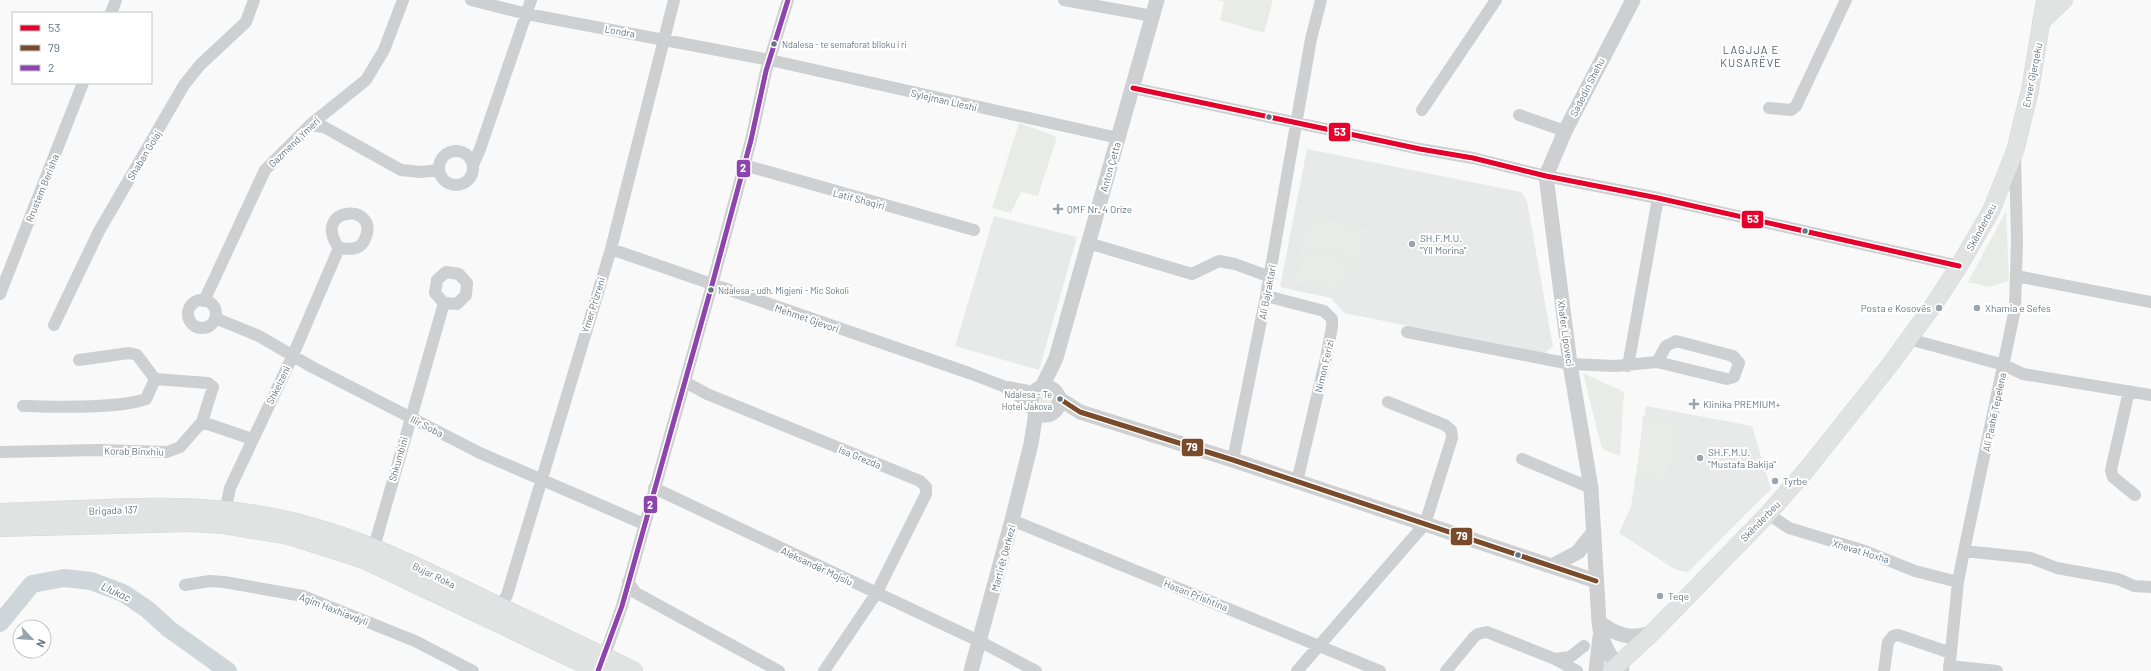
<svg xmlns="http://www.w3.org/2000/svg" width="2151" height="671" font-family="Barlow,sans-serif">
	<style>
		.built { fill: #e8e9e9 }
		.green { fill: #e8ebe6 }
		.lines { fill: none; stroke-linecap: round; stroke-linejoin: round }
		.river { stroke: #ced6d9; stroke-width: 18 }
		.secondary-casing { stroke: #d5d6d7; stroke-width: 18 }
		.primary-casing { stroke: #d5d6d7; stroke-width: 20 }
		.minor { stroke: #cecfd0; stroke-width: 12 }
		.tertiary { stroke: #cecfd0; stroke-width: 15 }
		.secondary { stroke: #e1e2e2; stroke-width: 17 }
		.primary { stroke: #e1e2e2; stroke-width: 19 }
		.bus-1-casing { stroke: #fff; stroke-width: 8 }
		.bus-2-casing { stroke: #fff; stroke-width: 8 }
		.bus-3-casing { stroke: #fff; stroke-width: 8 }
		.bus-1 { stroke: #e4002b; stroke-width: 5 }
		.bus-2 { stroke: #7a4b2a; stroke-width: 5 }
		.bus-3 { stroke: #8e44ad; stroke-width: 5 }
		.bus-dot { fill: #657683; stroke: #fff; stroke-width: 1.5 }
		.poi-dot { fill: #99a4ac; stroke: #fff; stroke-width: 1.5 }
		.labels { text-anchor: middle; stroke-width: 4; stroke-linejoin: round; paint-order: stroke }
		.bus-label { font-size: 9px; fill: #657683; stroke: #fff; text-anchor: start }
		.street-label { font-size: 10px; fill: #657683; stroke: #fff }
		.poi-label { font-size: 10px; fill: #657683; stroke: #fff; text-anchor: start }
		.neighbourhood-label { font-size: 11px; letter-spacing: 1px; fill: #57646e; stroke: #fff }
		.water-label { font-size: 11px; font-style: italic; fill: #60757c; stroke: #fff }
		.line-badge { stroke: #fff; stroke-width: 1.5 }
		.badge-label { font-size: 11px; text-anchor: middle; font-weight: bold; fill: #fff }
	</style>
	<rect width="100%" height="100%" fill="#f9f9f9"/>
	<path class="built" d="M1307,149L1521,192L1527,201L1553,347L1545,353L1344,313L1331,298L1280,287Z
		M994,216L1077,237L1039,370L955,346Z
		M1646,406L1752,426L1771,489L1688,572L1676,570L1619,533L1631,507Z"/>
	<path class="green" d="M1216,0H1273L1264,33L1220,20L1224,2Z
		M1019,123L1057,137L1038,196L1021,192L1011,213L992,208Z
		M2006,211L2009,281L1989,287L1968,282Z
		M1309,217L1366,229L1359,258L1303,247Z
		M1301,250L1347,259L1340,289L1295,281Z
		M1583,373L1624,392L1620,456L1602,449Z
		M1038 401a8 8 0 1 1 16 0a8 8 0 1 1-16 0Z
		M1643,416L1676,420L1669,481L1637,477Z"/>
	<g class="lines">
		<path class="river" d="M0,623L32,584L64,578L91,581L123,593L147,609L169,629L228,671"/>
		<defs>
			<path id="secondary" d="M2041,22L2064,0
				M1611,671L1652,633L1768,514L1807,469L1889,366L1935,303L1959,266L1991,211L2015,151L2030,90L2045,0"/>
			<path id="primary" d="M0,513C84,511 175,501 257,515C332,527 397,557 464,590C521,617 577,644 633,671
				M0,527L191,522L223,524L289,535L364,559L600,671"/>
		</defs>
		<use href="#secondary" class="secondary-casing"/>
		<use href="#primary" class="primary-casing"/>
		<path class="minor" d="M471,0L527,14L770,60L1118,138
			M1064,0L1153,16
			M111,13L116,0
			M1133,88L1420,149L1473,158L1546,176L1658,198L1959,266
			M1769,108L1791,110L1796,106L1846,0
			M1422,110L1496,0
			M1519,115L1565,131
			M310,125L324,127L401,170L421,172L439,170
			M439 168a17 17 0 1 1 34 0a17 17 0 1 1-34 0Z
			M473,165L480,149L531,0
			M744,165L974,230
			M1088,243L1192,274L1219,261L1235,264L1270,277
			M611,249L969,373L1003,386L1032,405
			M2016,276L2151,302
			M0,294L83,83
			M1266,296L1324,311L1332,319V327L1326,358L1297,482
			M188 314a14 14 0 1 1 28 0a14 14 0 1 1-28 0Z
			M204,301L265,170L310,125L366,80L384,50L403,0
			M215,318L259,336L312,367L480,453L644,524
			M54,325L99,231L184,85L200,65L246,22L254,0
			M1407,332L1570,364L1615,366L1657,362L1727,379L1734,377L1739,363L1733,356L1676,341L1666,346L1657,362
			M1909,339L2004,365L2023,374L2151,395
			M79,360L129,353L137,355L155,379L208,383L213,387L202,422
			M1628,366L1658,198
			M685,382L707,394L920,481L926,487V494L876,594L824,671
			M1008,387L1034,392
			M2129,391L2111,470L2113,477L2135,495
			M23,406C54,407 118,409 146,399L155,379
			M0,452L99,450L167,452L180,447L202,422L252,439
			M1522,459L1591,488
			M1233,460L1266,296L1311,39L1321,0
			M654,488L981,642L1036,671
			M1768,514L1789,528L1865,551L1915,571L1958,582
			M224,517L230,488L293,355L339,248C309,205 384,202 364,241C359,251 348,249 339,248
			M1012,520L1380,671
			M374,547L444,303L457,304L466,295L467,283L459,274L446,272L437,280L435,293L444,303
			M1964,551L2031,558L2057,568L2118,579L2134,586L2151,587
			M628,582L636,593L779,671
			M185,585L210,581L224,582L303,596L415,641L473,671
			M500,607L507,595L611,249L674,0
			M1555,659L1570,657L1584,646
			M602,663L622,606L712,285L751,140L766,71L788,0
			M1949,666L1997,671
			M1297,671L1425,524L1452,438L1451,430L1445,425L1388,402
			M1446,671L1474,637L1478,634L1487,632L1555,659L1577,671
			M1884,671L1888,642L1893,636L1898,635L1951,653
			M1949,671L1958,582L1964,551L2015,309L2017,241L2015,156"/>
		<path class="tertiary" d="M1031 401a14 14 0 1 1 28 0a14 14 0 1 1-28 0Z
			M1042,387L1056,358L1157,0
			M1060,399L1080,412L1233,460L1596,581
			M1552,566L1578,552L1594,532
			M1599,622C1616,635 1630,640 1652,633
			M1622,668C1607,656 1601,640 1599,622L1591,488L1570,364L1546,176L1565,131L1633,0
			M971,671L1012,520L1031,444L1036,412
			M1596,671L1600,637"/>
		<use href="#secondary" class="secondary"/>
		<use href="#primary" class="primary"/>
		<defs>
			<path id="bus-1" d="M1133,88L1420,149L1473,158L1546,176L1658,198L1959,266"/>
			<path id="bus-2" d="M1060,399L1080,412L1233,460L1596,581"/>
			<path id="bus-3" d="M598,671L622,606L712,285L751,140L766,71L788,0"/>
		</defs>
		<use href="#bus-1" class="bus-1-casing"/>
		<use href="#bus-2" class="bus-2-casing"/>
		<use href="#bus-3" class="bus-3-casing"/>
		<use href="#bus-1" class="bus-1"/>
		<use href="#bus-2" class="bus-2"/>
		<use href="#bus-3" class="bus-3"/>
	</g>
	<g class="bus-dot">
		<circle cx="774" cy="44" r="3.5"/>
		<circle cx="1269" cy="117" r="3.5"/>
		<circle cx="1805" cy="231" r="3.5"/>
		<circle cx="711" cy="290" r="3.5"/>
		<circle cx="1060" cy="399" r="3.5"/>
		<circle cx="1518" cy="555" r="3.5"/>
	</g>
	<g class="poi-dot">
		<path d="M1056 203h4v4h4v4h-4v4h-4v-4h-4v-4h4z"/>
		<circle cx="1412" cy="244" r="4"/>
		<circle cx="1939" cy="308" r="4"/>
		<circle cx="1977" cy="308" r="4"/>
		<path d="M1692 398h4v4h4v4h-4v4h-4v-4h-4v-4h4z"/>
		<circle cx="1700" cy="458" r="4"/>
		<circle cx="1775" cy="481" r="4"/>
		<circle cx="1660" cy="596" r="4"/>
	</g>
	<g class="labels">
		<g class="bus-label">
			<text x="782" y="48">Ndalesa - te semaforat blloku i ri</text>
			<text x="718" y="294">Ndalesa - udh. Migjeni - Mic Sokoli</text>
			<text x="1052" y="398" text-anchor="end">Ndalesa - Te<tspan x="1052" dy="12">Hotel Jakova</tspan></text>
		</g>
		<g class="street-label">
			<text transform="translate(620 31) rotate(10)" y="4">Londra</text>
			<text transform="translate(2032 75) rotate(-79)" y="4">Enver Gjerqeku</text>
			<text transform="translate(1587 87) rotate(-63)" y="4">Sadedin Shehu</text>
			<text transform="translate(944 100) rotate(13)" y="4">Sylejman Lleshi</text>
			<text transform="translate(294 142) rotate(-44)" y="4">Gazmend Ymeri</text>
			<text transform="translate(144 155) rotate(-59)" y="4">Shaban Golaj</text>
			<text transform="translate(1110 167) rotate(-74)" y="4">Anton Çetta</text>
			<text transform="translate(42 188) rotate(-68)" y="4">Rrustem Berisha</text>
			<text transform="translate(859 199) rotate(15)" y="4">Latif Shaqiri</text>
			<text transform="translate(1981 227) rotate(-62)" y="4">Skënderbeu</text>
			<text transform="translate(1267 292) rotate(-79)" y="4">Ali Bajraktari</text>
			<text transform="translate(593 305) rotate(-73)" y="4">Ymer Prizreni</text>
			<text transform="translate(807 318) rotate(19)" y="4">Mehmet Gjevori</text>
			<text transform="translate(1566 333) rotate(82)" y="4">Xhafer Lipoveci</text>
			<text transform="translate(1324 366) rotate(-77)" y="4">Nimon Ferizi</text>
			<text transform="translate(278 385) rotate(-64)" y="4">Shkelzeni</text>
			<text transform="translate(1994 412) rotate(-78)" y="4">Ali Pashë Tepelena</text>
			<text transform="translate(427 426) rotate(27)" y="4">Ilir Soba</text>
			<text transform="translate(134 451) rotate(1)" y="4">Korab Binxhiu</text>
			<text transform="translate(860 457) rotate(22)" y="4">Isa Grezda</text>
			<text transform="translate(398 459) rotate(-74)" y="4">Shkumbini</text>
			<text transform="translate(113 510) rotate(-2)" y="4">Brigada 137</text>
			<text transform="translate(1760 521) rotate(-46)" y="4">Skënderbeu</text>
			<text transform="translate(1861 551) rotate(17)" y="4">Xhevat Hoxha</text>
			<text transform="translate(1003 558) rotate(-75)" y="4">Martirët Qerkezi</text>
			<text transform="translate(817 566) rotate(25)" y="4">Aleksandër Mojsiu</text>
			<text transform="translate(434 575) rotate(26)" y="4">Bujar Roka</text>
			<text transform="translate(1196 595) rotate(22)" y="4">Hasan Prishtina</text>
			<text transform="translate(334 609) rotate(21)" y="4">Agim Haxhiavdyli</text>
		</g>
		<g class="poi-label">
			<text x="1067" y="213">QMF Nr. 4 Orize</text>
			<text x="1420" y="242">SH.F.M.U.<tspan x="1420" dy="12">"Yll Morina"</tspan></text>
			<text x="1931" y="312" text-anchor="end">Posta e Kosovës</text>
			<text x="1985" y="312">Xhamia e Sefes</text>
			<text x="1703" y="408">Klinika PREMIUM+</text>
			<text x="1708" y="456">SH.F.M.U.<tspan x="1708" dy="12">"Mustafa Bakija"</tspan></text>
			<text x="1783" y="485">Tyrbe</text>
			<text x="1668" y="600">Teqe</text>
		</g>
		<g class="neighbourhood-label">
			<text x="1751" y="54">LAGJJA E<tspan x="1751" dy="13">KUSARËVE</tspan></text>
		</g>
		<g class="water-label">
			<text transform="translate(116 592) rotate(25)" y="4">Llukac</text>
		</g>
	</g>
	<g class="line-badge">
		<rect x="1328" y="122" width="23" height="20" rx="4" fill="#e4002b"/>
		<rect x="736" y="159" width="15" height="19" rx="4" fill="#8e44ad"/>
		<rect x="1741" y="210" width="23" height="19" rx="4" fill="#e4002b"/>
		<rect x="1181" y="438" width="23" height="19" rx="4" fill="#7a4b2a"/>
		<rect x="643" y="495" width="15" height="19" rx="4" fill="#8e44ad"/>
		<rect x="1450" y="527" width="23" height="19" rx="4" fill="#7a4b2a"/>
	</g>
	<g class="badge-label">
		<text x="1340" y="136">53</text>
		<text x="743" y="172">2</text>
		<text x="1753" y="223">53</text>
		<text x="1192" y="451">79</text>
		<text x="650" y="509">2</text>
		<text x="1462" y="540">79</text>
	</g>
	<rect x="12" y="12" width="140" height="72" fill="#ffffff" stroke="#c1c8cd"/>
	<rect x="20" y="25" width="20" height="6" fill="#e4002b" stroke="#c1c8cd"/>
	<text x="48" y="32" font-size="12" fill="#657683">53</text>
	<rect x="20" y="45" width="20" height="6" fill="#7a4b2a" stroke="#c1c8cd"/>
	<text x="48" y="52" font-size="12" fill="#657683">79</text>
	<rect x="20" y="65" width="20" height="6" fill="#8e44ad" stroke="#c1c8cd"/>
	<text x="48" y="72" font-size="12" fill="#657683">2</text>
	<g transform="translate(32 639) rotate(115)"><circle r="19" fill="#ffffff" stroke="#c1c8cd"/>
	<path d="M0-3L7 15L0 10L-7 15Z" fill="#99a4ac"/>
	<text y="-6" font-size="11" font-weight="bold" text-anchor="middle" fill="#657683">N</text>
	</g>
</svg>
